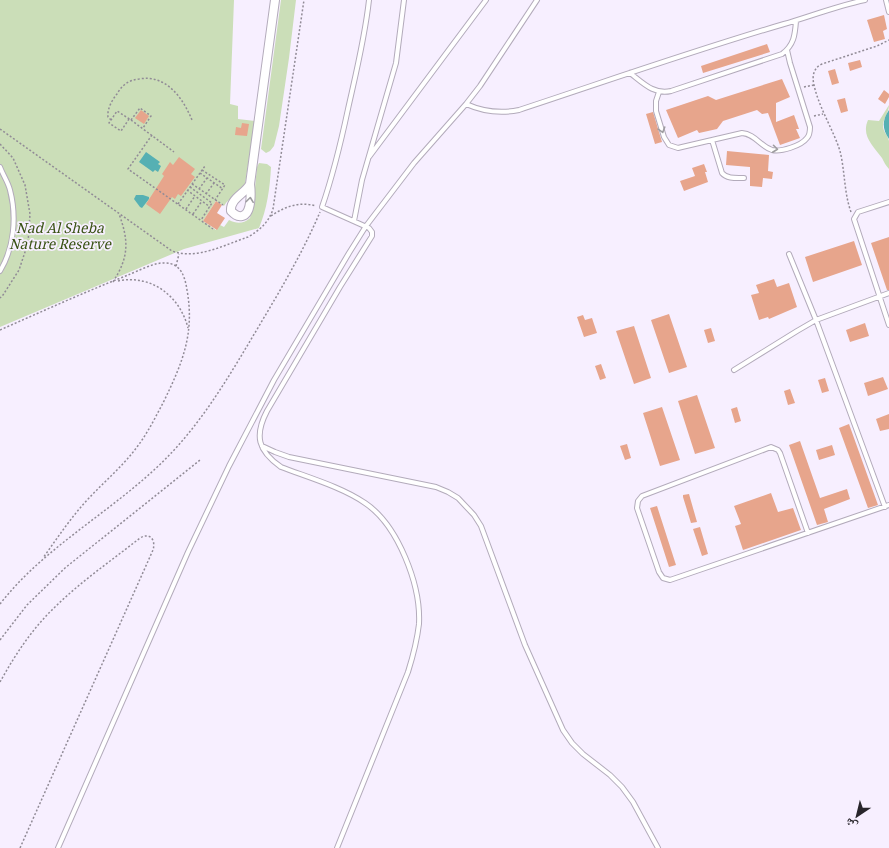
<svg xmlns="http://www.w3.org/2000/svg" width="889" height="848" font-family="Georgia,'Noto Naskh Arabic',serif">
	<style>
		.green { fill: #cbdeb8 }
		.water { fill: #56b0b3 }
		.building { fill: #e7a58c }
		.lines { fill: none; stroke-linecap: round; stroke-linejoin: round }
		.lane-casing { stroke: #b3abbb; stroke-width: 6 }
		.street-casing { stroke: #b3abbb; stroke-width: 10 }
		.path { stroke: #918b96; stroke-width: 1.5; stroke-dasharray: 2 2; stroke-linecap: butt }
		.lane { stroke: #fff; stroke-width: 4 }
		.street { stroke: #fff; stroke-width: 8 }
		.oneway { stroke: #9e9da0 }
		.labels { text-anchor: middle; stroke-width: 3.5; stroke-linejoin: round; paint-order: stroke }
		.park-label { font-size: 14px; font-style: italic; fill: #3a5315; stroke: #f7efff }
	</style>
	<rect width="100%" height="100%" fill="#f7efff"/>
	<path class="green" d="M0,0H234L230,104L238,106V119L255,121L245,184C241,195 229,196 224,206L216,201L203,221L216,230L220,225L224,227L229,220C237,224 243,224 250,218L254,198L257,167L259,163L267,164L271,167C270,188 267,209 259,228L184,249L0,327Z
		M281,0H296L289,58L279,126L274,146L270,151L266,153L261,149Z
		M889,105C889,113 883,118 883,126C883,132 888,135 889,141C889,149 889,160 889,169C886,166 884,162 882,158C873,146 861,136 868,120L879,121Z"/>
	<path class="water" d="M889,110V139C882,129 882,120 889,110Z
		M146,152L160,162L158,164L161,166L158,172L155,170L153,172L139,162Z
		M136,195H143L149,197V199L142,208L140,207L134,199Z"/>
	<path class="building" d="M884,15L887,29L883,31L885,39L874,42L867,20Z
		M767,44L770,52L703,73L701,66Z
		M860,60L862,67L850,71L848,63Z
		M835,69L839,83L832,85L828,71Z
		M782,79L790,97L776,103V122L794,115L799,129H796L800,138L780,145L768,113L762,114L757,110L723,121L717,129L699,133L697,130L678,138L666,110L708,96L716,100Z
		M884,90L889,94V97L885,104L878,99Z
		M845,98L848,111L841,113L837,100Z
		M141,110L149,116L144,124L135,118Z
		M653,112L662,142L655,144L646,114Z
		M242,123L249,124L247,136L235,135L236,127L241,128Z
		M727,151L769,155L768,171L773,172L772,179L763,178L762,187L750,186V167L726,165Z
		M179,157L195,169L191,174L195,177L181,196L178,194L175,199L172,197L160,214L146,204L164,176L162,174L170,162L173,165Z
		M704,164L707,172H705L708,182L684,191L680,181L695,176L692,168Z
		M216,201L222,205L217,213L225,218L217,230L203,221Z
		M889,237V290H887L871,243Z
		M854,241L862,265L813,282L805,257Z
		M774,279L777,287L789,283L797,307L769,319L768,317L759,320L751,295L759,293L756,285Z
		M669,314L687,367L669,373L651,320Z
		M583,315L585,320L592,318L597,333L584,337L577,317Z
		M865,323L869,336L850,342L846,330Z
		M634,326L651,378L634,384L616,331Z
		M711,328L715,341L708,343L704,330Z
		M601,364L606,378L600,380L595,366Z
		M883,377L888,389L868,396L864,383Z
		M825,378L829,391L822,393L818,380Z
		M790,389L795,403L788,405L784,391Z
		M697,395L715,448L695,454L678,401Z
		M662,407L680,460L660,466L643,413Z
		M737,407L741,421L735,423L731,409Z
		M889,414V429L880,431L876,419Z
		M849,424L878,505L868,508L839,428Z
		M800,441L820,498L847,489L850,499L824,509L828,522L817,525L789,445Z
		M627,444L631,458L625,460L620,446Z
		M832,445L835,455L819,460L816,450Z
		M771,493L778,512L793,508L801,530L743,550L735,526L741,524L734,506Z
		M689,494L697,522L691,523L683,497V495Z
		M657,506L676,565L669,567L650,508Z
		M700,527L708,554L702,556L693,529Z"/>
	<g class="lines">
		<defs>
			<path id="lane" d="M886,0L889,12
				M630,73C643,83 654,95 671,91L782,54C794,45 795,35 796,21
				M659,92L656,101V111L664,137L669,145L678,148L682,147L742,133C755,134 760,146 772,150C781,152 801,146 807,138C810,135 810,131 810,127L790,63L787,50
				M466,104C484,112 500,114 519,110C607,81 695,50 784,24C811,16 837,6 865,0
				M712,140L722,173C727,179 736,178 744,178
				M369,157L486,0
				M0,167C3,175 8,182 10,190C17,217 14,248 0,271
				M889,202L858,212L854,219L889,325
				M354,221L362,180L396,63L404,0
				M789,254L816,320L885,507
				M734,370L797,331L816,320L889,293
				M262,446L275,452L289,457L436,487L448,492L458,498L474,515L481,526L525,645L563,730L572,743L583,754L610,775L622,787L633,802L658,848
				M808,533L780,453L778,450L771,447L642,496L638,501L637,508L659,572L663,578L670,580L889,505
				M58,848L188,552L229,466L274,380L349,253L366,226L414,163L466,104L480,86L537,0
				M337,848L408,672C413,656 417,641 419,624C421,585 398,525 365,503C342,487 307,477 281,467C258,451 254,436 267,411L340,287L372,236V232L369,228L322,207C333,175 341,142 348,109C356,73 365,37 369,0"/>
			<path id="street" d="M250,184C245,194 230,198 231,211C234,214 237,217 242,216C252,214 251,192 250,184L275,0"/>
		</defs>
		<use href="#lane" class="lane-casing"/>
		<use href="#street" class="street-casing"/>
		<path class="path" d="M804,87L814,85
			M814,116L823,114
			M129,119L121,131L109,123L117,111L131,120L174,152
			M111,120L108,117C107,109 112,100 117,94C122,85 129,80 139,79C166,74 183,98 192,120
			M131,120L140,108L151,116L143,128
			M0,129L172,251C197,260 224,245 248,237C260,230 269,222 273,209L304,0
			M152,135L128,169L213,229
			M0,144L13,158L25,185L30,214L28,243L19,270L3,295L0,298
			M202,170L225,185L215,200
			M200,173L223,189
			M192,184L223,205
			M190,187L212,203L201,220
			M199,189L207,178
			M187,190L210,207
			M206,194L214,183
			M178,204L205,166
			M186,209L195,196
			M851,212C844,193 845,171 840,151C833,129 819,108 814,85C812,77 813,68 822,64L877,46L889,40
			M193,214L202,201
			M271,216C284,207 299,201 316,206
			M176,266L179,254
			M118,281C151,274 180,296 188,328
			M113,282C129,257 129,241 119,214
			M0,330C43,311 85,292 128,275C138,271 155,262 165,263C181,263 185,277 187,290C195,334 182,364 163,403C155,418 147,434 137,447C123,466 105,481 89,498C72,516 58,537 43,558
			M0,604C42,550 104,516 154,470C199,429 228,378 259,326C281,289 303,252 320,212
			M0,640L27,605L65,568L200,460
			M0,682C15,655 32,629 54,608C80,582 111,561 140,538C150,532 156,540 153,550L20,848"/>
		<use href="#lane" class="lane"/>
		<use href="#street" class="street"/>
	</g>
	<defs><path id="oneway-chevron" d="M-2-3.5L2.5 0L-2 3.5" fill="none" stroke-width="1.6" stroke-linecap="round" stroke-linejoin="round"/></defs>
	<g class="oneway">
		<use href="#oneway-chevron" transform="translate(662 130) rotate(73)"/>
		<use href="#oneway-chevron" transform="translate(775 149) rotate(7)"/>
		<use href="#oneway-chevron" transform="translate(250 200) rotate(-83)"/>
	</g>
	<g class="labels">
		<g class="park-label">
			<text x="60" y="233">Nad Al Sheba<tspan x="60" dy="16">Nature Reserve</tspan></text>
		</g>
	</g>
	<g transform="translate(857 816) rotate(215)" stroke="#f7efff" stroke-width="3" paint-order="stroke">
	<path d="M0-3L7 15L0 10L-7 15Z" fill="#28252b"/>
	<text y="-6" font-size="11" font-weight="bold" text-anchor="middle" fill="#28252b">ش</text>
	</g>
</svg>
